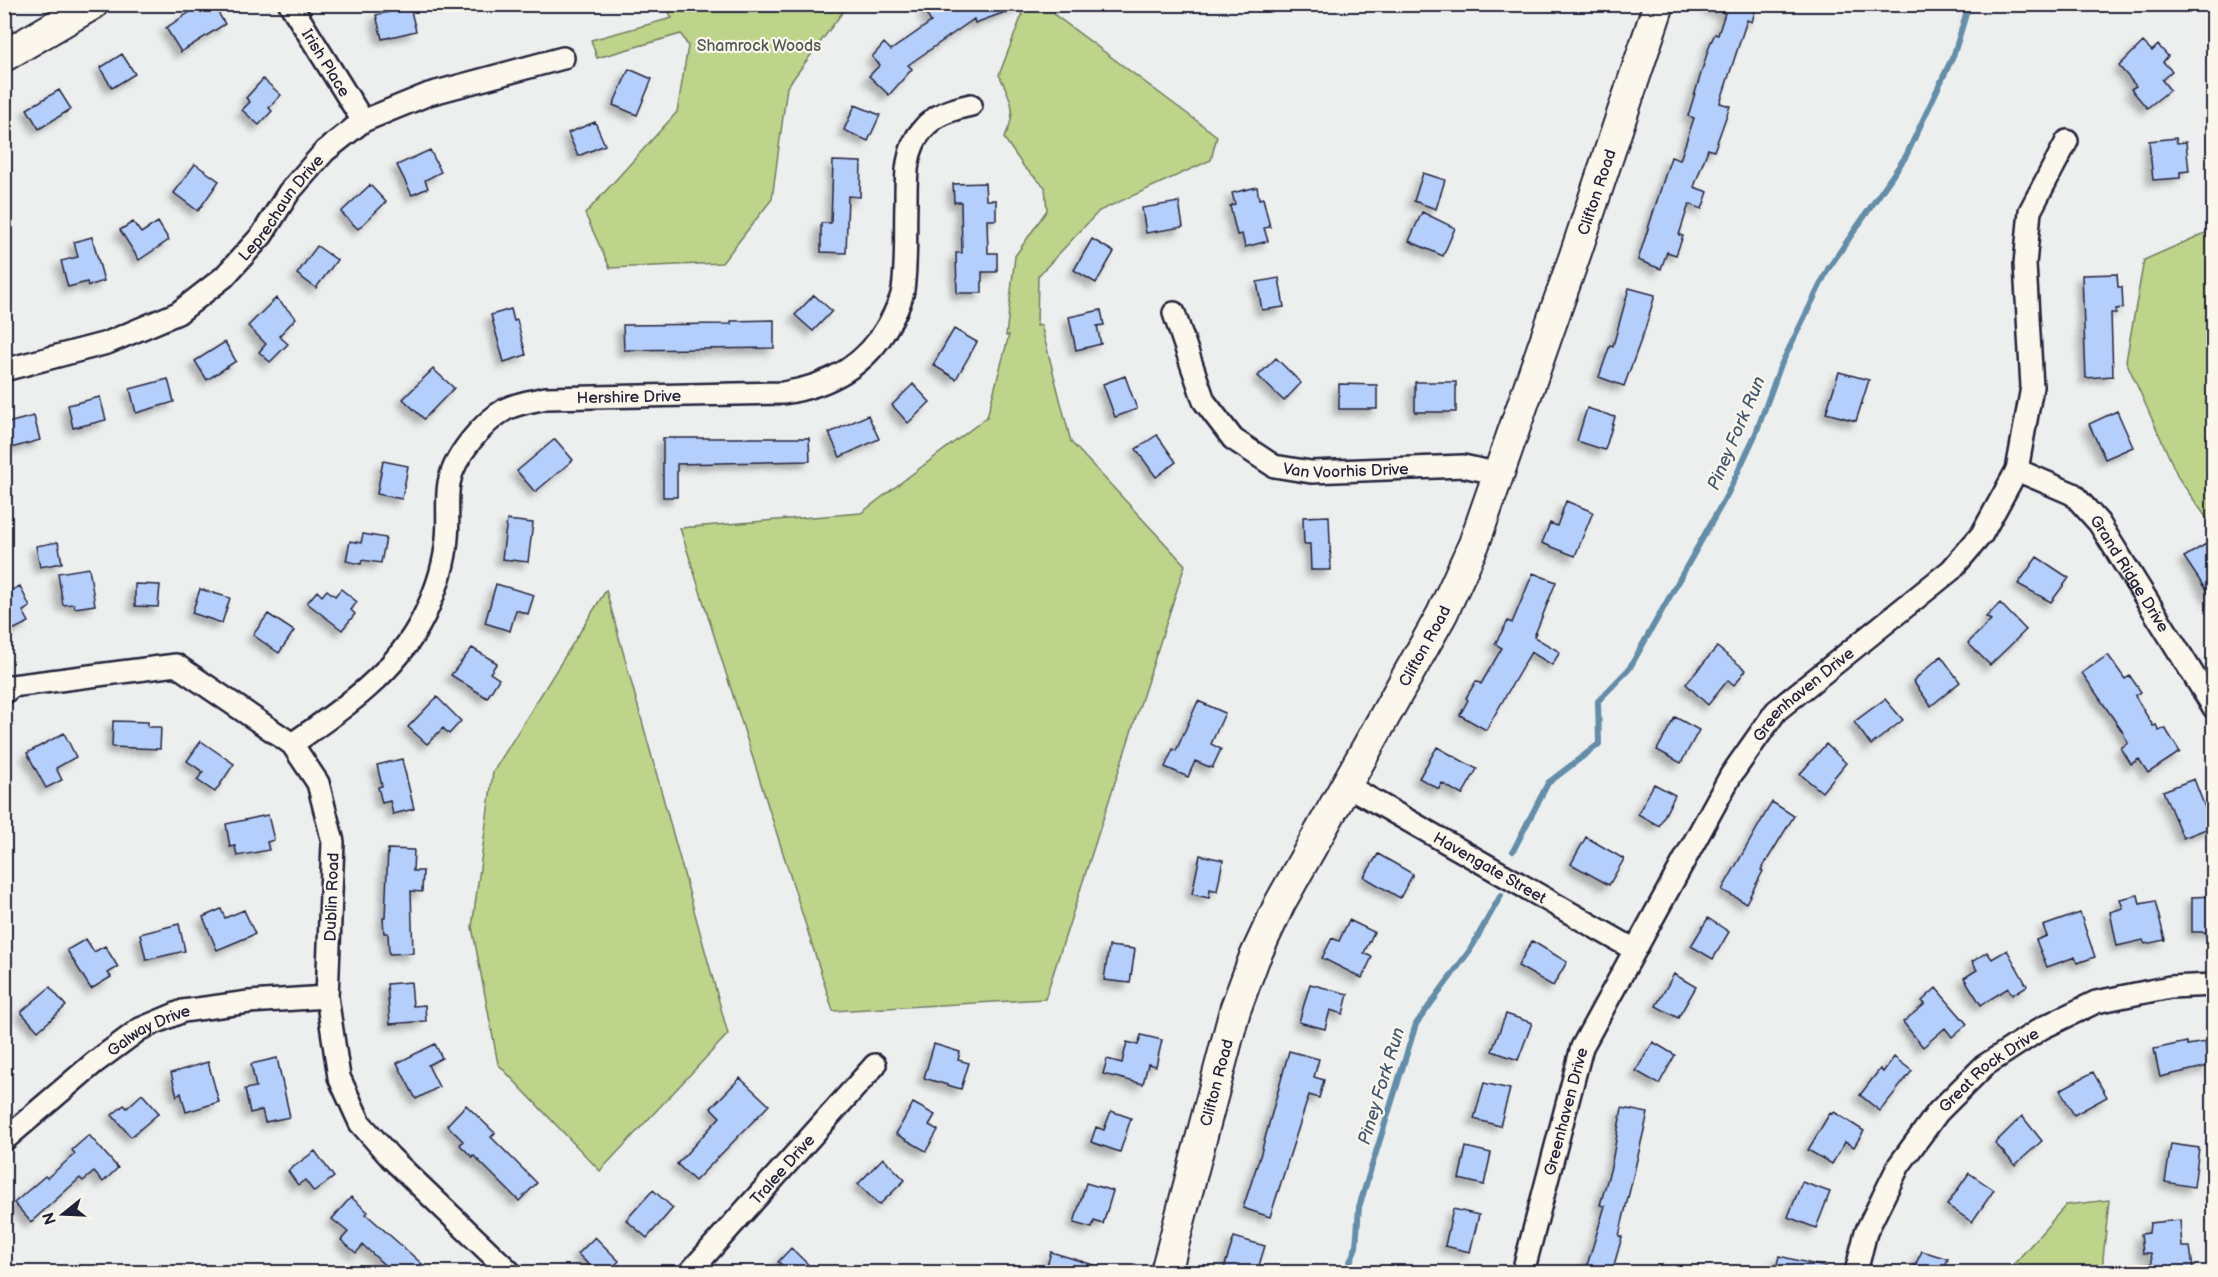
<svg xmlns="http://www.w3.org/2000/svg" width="2218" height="1277" font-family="'Balsamiq Sans',sans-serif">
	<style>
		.green { fill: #bdd48a; stroke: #707b62; stroke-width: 1.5 }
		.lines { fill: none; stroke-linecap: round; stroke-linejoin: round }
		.stream { stroke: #638da8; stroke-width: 6 }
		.building { fill: #b5cffd; stroke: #22223b; stroke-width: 1.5; filter: url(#shadow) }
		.street-casing { stroke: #22223b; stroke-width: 26 }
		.secondary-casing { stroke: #22223b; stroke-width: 34 }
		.street { stroke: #fbf7ec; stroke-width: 21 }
		.secondary { stroke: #fbf7ec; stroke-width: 30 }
		.labels { text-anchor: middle; stroke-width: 4.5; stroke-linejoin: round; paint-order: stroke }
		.park-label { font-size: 16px; fill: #505753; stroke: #fbf7ec }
		.street-label { font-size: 16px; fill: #22223b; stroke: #fbf7ec }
		.water-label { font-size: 18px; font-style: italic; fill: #425771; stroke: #fbf7ec }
	</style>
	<defs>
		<filter id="shadow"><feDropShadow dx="-5.5" dy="5.5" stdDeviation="3" flood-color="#0004"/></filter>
	</defs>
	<rect width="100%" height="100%" fill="#edefef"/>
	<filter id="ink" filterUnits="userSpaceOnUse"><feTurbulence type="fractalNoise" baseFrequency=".0167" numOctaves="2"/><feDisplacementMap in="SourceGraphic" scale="12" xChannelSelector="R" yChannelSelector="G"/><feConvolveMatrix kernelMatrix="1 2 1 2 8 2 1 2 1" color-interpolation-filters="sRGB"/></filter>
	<g filter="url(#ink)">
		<path class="green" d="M665,5H848L787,87L772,199L722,263L610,268L585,214L677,112L688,46L681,34L597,58L591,40L672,18Z
			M1018,5H1053L1055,15L1217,136L1211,160L1099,211L1038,276L1037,326L1041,325L1071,442L1185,565L1045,999L833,1011L680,528L861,513L987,417L1009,335L1006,336L1015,256L1047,210L1045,187L1024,167L1004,138C1018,112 1012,100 999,75L1022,15Z
			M2212,230L2214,232L2213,527L2179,479L2126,361L2144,260Z
			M606,590L728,1034L600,1171L498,1064L472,927L493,772Z
			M2109,1200L2103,1259L2104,1272H2007L2066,1205Z"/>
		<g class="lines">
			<path class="stream" d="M1513,851L1548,783L1599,744L1598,701L1629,669L1728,493L1756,433L1780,367L1828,269L1906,156L1954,54L1969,4
				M1346,1272L1356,1247L1359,1207L1416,1024L1470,950L1501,895"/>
		</g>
		<path class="building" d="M202,4H213L225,24L181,52L166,28Z
			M932,4H1021L1022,6L975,23L974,19L908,65L912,69L889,95L869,76L880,65L872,57L884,43L891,50L931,22L924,10Z
			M1709,4H1757L1752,22L1747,20L1720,103L1730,106L1714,151L1708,149L1694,187L1708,192L1702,209L1689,204L1679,235L1683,236L1676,255L1667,252L1661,269L1638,260L1671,157L1680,160L1694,118L1688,116L1710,44L1715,34L1718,35L1725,13L1708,8Z
			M410,7L416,31L382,39L376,15Z
			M2143,42L2152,51L2158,45L2168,56L2163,62L2172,71L2162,80L2170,90L2147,108L2131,89L2136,86L2119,66Z
			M122,54L135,74L112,88L100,68Z
			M629,69L652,79L637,115L613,105Z
			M263,79L281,95L269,108L272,111L259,125L242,110L250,102L246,98Z
			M59,90L71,109L39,129L27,109Z
			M855,105L880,115L868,141L844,130Z
			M595,122L605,145L578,156L568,133Z
			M2176,138L2177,143L2186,142L2189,171L2180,172V178L2153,180L2149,141Z
			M430,150L441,172L425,180L428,188L412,195L397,165Z
			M833,161L861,162L860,197L848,196L846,253L821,252V223H831Z
			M195,164L219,181L198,211L174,193Z
			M1423,173L1445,180L1436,209L1414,201Z
			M985,183L986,200H996V220H987L988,253H997V272H982V293H957L956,253H962L961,202H954L953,184Z
			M370,185L386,202L358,229L341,212Z
			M1257,187L1259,199L1263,198L1270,227L1264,228L1268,241L1245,247L1242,234L1237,235L1230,206L1235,204L1232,193Z
			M1179,202L1183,227L1146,233L1142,208Z
			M1422,212L1455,228L1443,256L1409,241Z
			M133,222L141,233L158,222L169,240L139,260L120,230Z
			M92,237L104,281L88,286L87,282L68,287L61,261L78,257L74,242Z
			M1092,239L1114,252L1096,283L1074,270Z
			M317,246L337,260L316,288L297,274Z
			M2117,274L2118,287H2122L2123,308L2116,309V313H2111L2113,376L2086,378L2082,275Z
			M1279,278L1284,307L1262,310L1257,282Z
			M1629,288L1655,295L1645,329L1624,386L1599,377L1610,345L1613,346Z
			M814,295L832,311L813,331L795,315Z
			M276,298L296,318L279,336L288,344L270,362L259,352L266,344L248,326Z
			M511,309L514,321L517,320L526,355L504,362L491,315Z
			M1101,310L1104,325L1097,326L1101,344L1076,350L1069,317Z
			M774,320V348L624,350L623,325L731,324V321Z
			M954,329L977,342L956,379L933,365Z
			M225,342L236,361L207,380L195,361Z
			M1276,358L1301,383L1284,401L1258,376Z
			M433,369L454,388L424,419L403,399Z
			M1839,372L1869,380L1856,421L1826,413Z
			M1125,376L1137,409L1115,417L1103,384Z
			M168,379L174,402L136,413L130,389Z
			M1415,382H1456V412H1415Z
			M913,384L930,402L908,423L892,405Z
			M1339,384L1377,385V409H1339Z
			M100,397L106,420L73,428L68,405Z
			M1587,408L1615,417L1605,450L1577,441Z
			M2117,411L2133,447L2105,459L2089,424Z
			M868,415L879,439L840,457L829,433Z
			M34,416L40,440L4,450V424Z
			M1157,435L1176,462L1156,477L1136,449Z
			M663,438H809L810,461L677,464V497H663Z
			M555,439L573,460L535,492L517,471Z
			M383,461L408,466L402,499L377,494Z
			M1566,501L1593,512L1575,556L1542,543L1550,523L1557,526Z
			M1329,516L1331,570H1311L1310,544H1304L1303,517Z
			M507,520L533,523L528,562L502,559Z
			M363,534L386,538L381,563L362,560L361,564L346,561L350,541L361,543Z
			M58,542L62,563L40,567L36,546Z
			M2206,544L2214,556V602L2184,557Z
			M2037,557L2069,578L2051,602L2018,584Z
			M89,568L95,605L75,608L74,604L63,605L58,573Z
			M1533,573L1556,582L1534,637L1560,652L1552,665L1531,652L1486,730L1460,715L1468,700L1466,698L1476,681L1481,684L1502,648L1495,644L1508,621L1512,623Z
			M135,584L160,585L158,607L135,606Z
			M496,584L534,595L528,614L516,610L510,631L485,623Z
			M20,586L30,607L23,611L29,622L4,634V594Z
			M200,589L230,598L222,623L192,613Z
			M341,589L357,602L351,610L355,614L342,630L307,603L317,591L322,596L327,590L335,596Z
			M2000,603L2026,630L1990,665L1968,643L1991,620L1986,617Z
			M268,614L294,631L279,653L253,635Z
			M1717,647L1746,670L1734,685L1728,680L1708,705L1686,684Z
			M472,648L497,663L490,673L499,679L487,698L451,675Z
			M2108,655L2125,679L2130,676L2141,692L2135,696L2153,726L2156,725L2159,731L2165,728L2180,752L2148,773L2139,759L2131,764L2121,748L2128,743L2122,731L2082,673Z
			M1941,656L1960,682L1931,706L1913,681Z
			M437,697L461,721L449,734L443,728L427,744L408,727Z
			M1885,699L1903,720L1871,745L1854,722Z
			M1198,701L1225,713L1211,744L1221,749L1212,768L1195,761L1188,777L1165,767L1173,749L1176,751Z
			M1675,717L1699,730L1681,763L1657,750Z
			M113,721L148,722V727H161L160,749L112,747Z
			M64,733L76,757L56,768L62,780L46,788L27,753Z
			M201,741L234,764L215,792L197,780L203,772L187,761Z
			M1826,744L1846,763L1822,792L1800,774Z
			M1437,747L1477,769L1462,795L1442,783L1439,789L1419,778Z
			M402,759L414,809L393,814L390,801L382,803L378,787L382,786L377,765Z
			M2194,779L2206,810L2214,807V826L2183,838L2163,791Z
			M1654,784L1675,795L1659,826L1638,814Z
			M1772,802L1794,816L1761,870L1763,871L1746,903L1722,890Z
			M268,815L274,840L267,842L269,850L237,856L235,846L230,847L226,824Z
			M1586,837L1624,859L1609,885L1571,864Z
			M388,849L414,850L413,871H423L422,892L411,891L413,953L389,954L388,933H384L383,918H385Z
			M1378,854L1413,874L1400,898L1364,877Z
			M1200,855L1223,860L1217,891L1210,889L1209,898L1192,894Z
			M2138,895L2140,904L2155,901L2165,940L2145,944L2143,940L2117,946L2110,912L2123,908L2120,899Z
			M2214,896V932H2192V897Z
			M221,909L225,918L244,910L255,934L217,950L203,917Z
			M2080,913L2095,957L2077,963L2075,957L2047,967L2036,940L2047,936L2043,926Z
			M1708,918L1729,932L1713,959L1691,946Z
			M1349,920L1374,932L1364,953L1372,957L1362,978L1322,958L1332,938L1339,941Z
			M179,924L185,951L146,960L140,934Z
			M86,939L94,952L105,946L118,967L108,973L111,977L91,989L67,950Z
			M1532,941L1567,962L1553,986L1518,966Z
			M1109,946L1135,949L1130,983L1104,980Z
			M2007,950L2027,986L2012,995L2008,988L1981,1005L1964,978L1977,970L1972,962L1987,952L1992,959Z
			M1674,974L1696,987L1678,1018L1656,1006Z
			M411,982L413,1006L425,1005L426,1021L390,1024L387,984Z
			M1310,984L1348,994L1343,1014L1330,1010L1325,1029L1299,1022Z
			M50,987L66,1006L38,1031L21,1012Z
			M1936,988L1967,1024L1952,1037L1945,1028L1923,1047L1903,1022L1925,1004L1922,1001Z
			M1506,1014L1532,1023L1518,1060L1492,1051Z
			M1141,1035L1162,1040L1156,1066L1148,1064L1143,1084L1103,1074L1107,1059L1122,1063L1127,1042L1138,1045Z
			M1653,1042L1675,1055L1659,1084L1636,1071Z
			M2187,1042V1045L2205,1042L2209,1066L2160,1077L2154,1049Z
			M435,1044L442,1058L428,1065L439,1087L416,1099L397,1063Z
			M934,1044L960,1052L958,1060L969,1063L961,1089L924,1078Z
			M1289,1051L1319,1059L1314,1077L1324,1080L1319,1098L1309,1095L1270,1217L1243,1208L1261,1153Z
			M1894,1057L1912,1071L1880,1111L1860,1095L1880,1069L1883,1072Z
			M277,1058L290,1117L265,1122L262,1110L250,1113L245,1089L256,1087L251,1064Z
			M208,1062L219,1102L186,1112L181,1093L177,1096L171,1073Z
			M2093,1072L2107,1097L2074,1115L2060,1090Z
			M740,1078L769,1105L695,1181L677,1164L720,1117L711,1108Z
			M1484,1083L1510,1089L1500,1126L1474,1119Z
			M142,1094L159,1113L131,1137L112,1115L124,1105L127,1108Z
			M913,1103L935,1115L929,1125L938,1130L926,1151L896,1134Z
			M466,1105L495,1133L491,1137L537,1183L519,1201L473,1155L472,1157L460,1145L463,1141L447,1125Z
			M1622,1108L1648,1113L1619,1236L1622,1237L1612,1272H1598L1586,1269L1605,1206L1600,1205L1611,1167Z
			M1111,1111L1131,1118L1120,1152L1091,1142L1096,1127L1104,1130Z
			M1834,1112L1864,1131L1854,1147L1845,1142L1832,1164L1808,1150L1830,1113L1832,1114Z
			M2022,1116L2042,1141L2015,1165L1995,1143Z
			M89,1135L118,1168L103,1182L94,1172L83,1181L80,1178L31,1222L14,1203L45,1176L47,1178L75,1154L72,1150Z
			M2171,1144L2199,1148L2194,1187L2165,1182Z
			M1466,1147L1491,1153L1484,1185L1459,1179Z
			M315,1151L334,1177L314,1192L305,1180L298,1185L288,1171Z
			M883,1158L905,1180L879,1205L858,1184Z
			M1969,1173L1994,1190L1972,1222L1947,1205Z
			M1802,1182L1830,1192L1816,1228L1788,1217Z
			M1086,1183L1113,1191L1103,1224L1094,1221L1092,1228L1074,1223Z
			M653,1190L673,1208L647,1238L626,1220Z
			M351,1197L368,1212L366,1214L431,1272H392L363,1245L356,1253L341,1240L348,1232L332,1219Z
			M1453,1209L1479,1215L1470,1252L1445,1246Z
			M2180,1220L2182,1247H2190L2193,1268L2153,1269L2151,1253H2143L2141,1234L2149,1233L2150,1223Z
			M595,1237L619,1261L608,1272H596L578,1254Z
			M1234,1237L1265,1246L1257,1272H1224L1225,1265Z
			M791,1248L816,1272H773L781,1264L778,1262Z
			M1922,1251L1948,1259L1942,1272H1912Z
			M1051,1252L1107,1269L1106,1272H1057L1058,1270L1047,1266Z
			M1779,1256L1825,1267L1824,1272H1775Z"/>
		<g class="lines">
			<defs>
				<g id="street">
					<path id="s1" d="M290,4L363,121"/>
					<path id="s2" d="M1174,313L1204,401L1233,439L1274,466L1311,472L1463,466L1500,474"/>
					<path id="s3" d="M4,370L107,343L178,313L224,277L262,235L289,192L325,151L363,121L429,94L563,58"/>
					<path id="s4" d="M2017,470L2073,494L2099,523L2214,708"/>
					<path d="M4,693L12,686L176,665L292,744L318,783L333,842L327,997L339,1077L360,1123L390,1157L510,1272"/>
					<path id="s5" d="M292,744C343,709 397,672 424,616C436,591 445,565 447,538C449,520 446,500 449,483C454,456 483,422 506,409C518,403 533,401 546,398L783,393C829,386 866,366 889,324C895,313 901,302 903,290C907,261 905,232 906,203C906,178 905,149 923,129C935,114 953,109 971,105"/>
					<path id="s6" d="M1346,785L1635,950"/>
					<path id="s7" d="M4,1140L94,1063L140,1029L183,1011L249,1002L327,997"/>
					<path id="s8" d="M690,1272L875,1065"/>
					<path id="s9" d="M1523,1272L1582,1047L1731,775L1776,711L1951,570L1982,534L2017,470L2032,387L2025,264L2030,211L2067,141"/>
					<path id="s10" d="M1856,1272L1866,1232L1899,1165L1938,1112L1984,1066L2042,1028L2096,1002L2170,987L2214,985"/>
				</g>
				<g id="secondary">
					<path d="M4,56L93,4"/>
					<path id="s11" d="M1166,1272L1235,1010L1254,959L1280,903L1442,614L1474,544L1575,255L1659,4"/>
				</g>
			</defs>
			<use href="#street" class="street-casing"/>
			<use href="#secondary" class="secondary-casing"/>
			<use href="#street" class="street"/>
			<use href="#secondary" class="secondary"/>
		</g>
	</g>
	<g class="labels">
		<g class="park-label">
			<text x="759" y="51">Shamrock Woods</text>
		</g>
		<g class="street-label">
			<text dy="6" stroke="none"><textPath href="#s1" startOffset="69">Irish Place</textPath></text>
			<text dy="6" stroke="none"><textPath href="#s11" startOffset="1168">Clifton Road</textPath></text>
			<text dy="6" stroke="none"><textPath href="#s3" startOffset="332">Leprechaun Drive</textPath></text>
			<text dy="6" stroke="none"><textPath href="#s5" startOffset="543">Hershire Drive</textPath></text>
			<text dy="6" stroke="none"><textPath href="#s2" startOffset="262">Van Voorhis Drive</textPath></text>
			<text dy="6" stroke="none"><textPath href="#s4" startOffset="159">Grand Ridge Drive</textPath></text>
			<text dy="6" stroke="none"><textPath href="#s11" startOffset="682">Clifton Road</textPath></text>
			<text dy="6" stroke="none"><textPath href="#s9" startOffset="652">Greenhaven Drive</textPath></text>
			<text dy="6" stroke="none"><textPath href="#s6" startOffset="166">Havengate Street</textPath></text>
			<text transform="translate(331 897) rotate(-88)" y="6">Dublin Road</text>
			<text dy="6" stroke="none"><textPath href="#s7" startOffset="183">Galway Drive</textPath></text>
			<text dy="6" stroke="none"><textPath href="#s10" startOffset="248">Great Rock Drive</textPath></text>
			<text dy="6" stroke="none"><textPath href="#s11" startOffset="196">Clifton Road</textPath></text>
			<text dy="6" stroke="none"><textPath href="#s9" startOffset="166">Greenhaven Drive</textPath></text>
			<text dy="6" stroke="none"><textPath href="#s8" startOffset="138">Tralee Drive</textPath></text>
		</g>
		<g class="water-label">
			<text transform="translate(1736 433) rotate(-67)" y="6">Piney Fork Run</text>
			<text transform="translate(1381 1086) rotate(-73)" y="6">Piney Fork Run</text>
		</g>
	</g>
	<rect width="2218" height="1277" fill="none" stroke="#fbf7ec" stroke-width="24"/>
	<rect x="12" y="12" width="2194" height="1253" fill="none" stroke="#22223b" stroke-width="2" filter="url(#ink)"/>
	<g transform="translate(63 1214) rotate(252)" stroke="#fbf7ec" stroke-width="4.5" paint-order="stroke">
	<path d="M0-4.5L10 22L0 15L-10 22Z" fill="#22223b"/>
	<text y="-9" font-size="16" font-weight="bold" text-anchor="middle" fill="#22223b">N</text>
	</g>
</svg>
